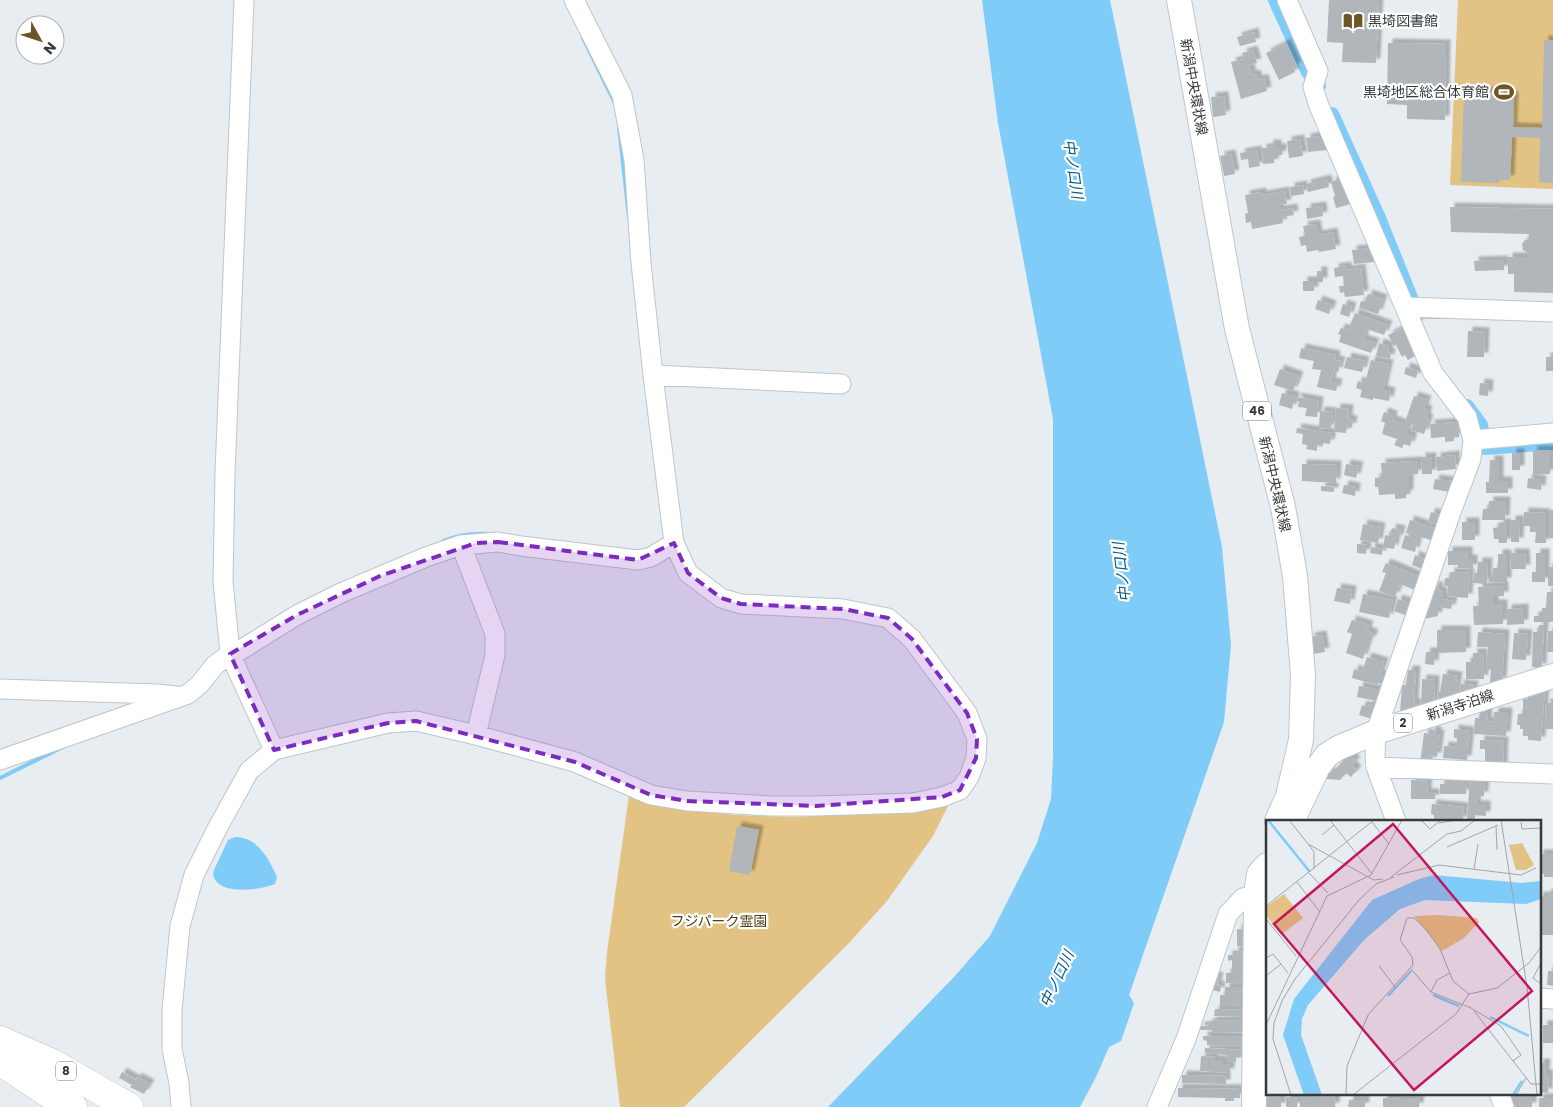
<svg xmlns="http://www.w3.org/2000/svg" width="1553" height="1107" font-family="Poppins,'Noto Sans JP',sans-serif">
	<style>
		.green { fill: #e3c383 }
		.water { fill: #7fccf9 }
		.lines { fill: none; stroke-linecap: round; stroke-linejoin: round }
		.stream { stroke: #7fccf9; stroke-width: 4 }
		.canal { stroke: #7fccf9; stroke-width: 14 }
		.building { fill: #b0b6ba; filter: url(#shadow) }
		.minor-casing { stroke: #bfc5c9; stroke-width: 21 }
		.major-casing { stroke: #bfc5c9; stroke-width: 26 }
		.highway-casing { stroke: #bfc5c9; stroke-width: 29 }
		.minor { stroke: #fff; stroke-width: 19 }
		.major { stroke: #fff; stroke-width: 24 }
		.highway { stroke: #fff; stroke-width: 28 }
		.marked { fill: #7b2cbf; fill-opacity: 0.2; stroke: #7b2cbf; stroke-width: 4; stroke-dasharray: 10 6; stroke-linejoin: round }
		.labels { text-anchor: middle; stroke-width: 4.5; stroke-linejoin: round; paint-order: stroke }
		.shield { fill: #fff; stroke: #737476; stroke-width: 1 }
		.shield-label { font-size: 12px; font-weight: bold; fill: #37393b }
		.poi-label { font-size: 14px; fill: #37393b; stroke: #fff; text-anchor: start }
		.street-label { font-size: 14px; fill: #37393b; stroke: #fff }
		.park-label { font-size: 14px; fill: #4f3d15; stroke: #fff }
		.water-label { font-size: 15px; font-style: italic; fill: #045a7e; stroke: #fff }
		.inset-river { fill: none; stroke: #7fccf9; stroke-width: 2.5 }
		.inset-road { fill: none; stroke: #a1a5a8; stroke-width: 1 }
		.view { fill: #c2185b; fill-opacity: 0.15; stroke: #c2185b; stroke-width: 2.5 }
		.inset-edge { fill: none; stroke: #37393b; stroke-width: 2.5 }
	</style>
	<defs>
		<filter id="shadow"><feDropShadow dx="4.5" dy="-4.5" stdDeviation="1" flood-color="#0004"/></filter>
	</defs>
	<rect width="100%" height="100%" fill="#e7edf1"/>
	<path class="green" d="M1458,0H1553V189L1450,185Z
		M629,795L644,803L735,815L792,817L856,814L950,802L933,836L887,901L849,943L684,1107H620L605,979L607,952Z"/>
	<path class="water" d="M982,0H1110L1222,547L1231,645L1224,722L1129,995L1134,1003L1121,1041L1109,1047L1096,1077L1080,1107H828L954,977L990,936L1037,843L1051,799L1053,757V419L998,123Z
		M235,837C258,837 269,859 277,877L275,884C260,890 214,897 213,872L228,840Z"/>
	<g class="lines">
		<path class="stream" d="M583,38L615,103
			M619,127L629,217
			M443,541C458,535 474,533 490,534
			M0,778L65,746"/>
		<path class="canal" d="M1275,0L1308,72L1319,86
			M1332,114L1379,218L1418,315
			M1467,406L1481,425L1485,448L1553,443"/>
	</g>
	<path class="building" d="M1329,0H1379L1376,63L1342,62L1343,43L1327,42Z
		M1254,32L1256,42L1240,46L1237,37Z
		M1544,40H1553V183L1539,182L1540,138L1512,137L1510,180H1499V183L1461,182L1464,91L1504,92V95L1514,96L1513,127L1542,128Z
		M1286,43L1297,66L1293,68L1295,72L1279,80L1266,53Z
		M1388,43L1446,44L1445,120L1407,119V105L1387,104Z
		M1253,50L1257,63L1249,65L1252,75L1256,74L1258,80L1264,78L1267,91L1241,99L1231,62L1244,59L1242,53Z
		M1224,96L1226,115L1213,117L1211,97Z
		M1319,136L1320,140L1327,139L1328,150L1308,152L1306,138Z
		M1300,139L1303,156L1289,158L1287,141Z
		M1269,144H1277V148H1282V155H1278V158L1274,159V163L1263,164L1262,148H1269Z
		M1257,150L1260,166L1249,168L1248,159L1241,160L1240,153Z
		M1231,154L1235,174L1224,176L1220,156Z
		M1343,178L1351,204L1336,208L1333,197L1335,196L1331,182Z
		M1327,179L1329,187L1308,192L1306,184Z
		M1303,185L1304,194L1291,196L1290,187Z
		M1285,191L1287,204L1279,205L1280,210L1293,208L1294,215L1282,217L1283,223L1252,229L1251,222L1246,223L1245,214L1248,213L1245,195L1261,192L1262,195Z
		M1322,206L1323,216L1307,219L1306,208Z
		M1450,207L1553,209V293L1514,292V274H1508V257H1528V253L1523,250L1522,244L1525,240L1529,239V234L1451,232Z
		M1316,224L1318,235L1333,232L1336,249L1319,252L1318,250L1307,252L1306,245L1301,246L1299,237L1305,236L1303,226Z
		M1372,248L1374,262L1354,264L1352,250Z
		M1504,260V270L1475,271L1474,261Z
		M1347,266V270L1361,268L1364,295L1345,297L1344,292L1340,293L1339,286H1344L1343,276L1335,277L1334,268Z
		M1317,271H1323V282H1317Z
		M1303,281H1314V291H1303Z
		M1368,294L1383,299L1378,314L1359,308L1361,301L1365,302Z
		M1318,300L1332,305L1329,314L1315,309Z
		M1343,304L1352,307L1349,317L1340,314Z
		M1355,313L1388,325L1384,335L1367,329L1363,339L1375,343L1371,353L1339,342L1341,335L1338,334L1341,328L1348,330Z
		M1405,327L1413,344L1409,345L1415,356L1408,360L1405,355L1402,357L1396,345L1394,346L1388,335Z
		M1468,331L1485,332L1484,357H1467Z
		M1379,343L1389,346L1388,352L1391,353L1390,359L1376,356Z
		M1301,348L1336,355L1335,360L1341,361L1338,372L1333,371L1331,382L1338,383L1336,391L1317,387L1321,370L1312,369L1314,361L1299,358Z
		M1347,357L1365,361L1362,372L1344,368Z
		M1546,357H1553V371H1546Z
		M1371,360L1389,364L1383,390L1391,392L1389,401L1373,398V400L1360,397L1362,390L1356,388L1358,381L1365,383Z
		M1406,367L1418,371L1416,378L1404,374Z
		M1280,369L1299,376L1293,391L1274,385Z
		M1480,383L1489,384L1488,396L1479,395Z
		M1282,393L1295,396L1292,409L1279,405Z
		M1414,396L1427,400L1424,409L1428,410L1426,418L1429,419L1424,434L1411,430L1413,425L1405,422Z
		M1297,397L1319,401L1317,417L1305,416L1307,408L1298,407L1299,401H1296Z
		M1336,408L1349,409L1348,419L1353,420L1352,427H1347L1346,433L1334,432Z
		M1320,411L1333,412L1331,429L1319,428Z
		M1384,412L1393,415L1392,420L1409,426L1406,434L1413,436L1410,446L1404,444L1402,448L1394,445L1397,439L1382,434L1385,423L1381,421Z
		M1458,422L1459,437H1454V441L1445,442V437L1431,438L1430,424Z
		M1297,428L1332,433L1330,444L1323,443V446L1317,445V451L1306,449L1307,445L1302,444L1303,434L1296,433Z
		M1533,450H1550V474L1533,475Z
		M1512,453H1520V470H1512Z
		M1455,455L1456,469L1437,471L1436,457Z
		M1421,457H1432V474H1422Z
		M1490,460H1499V481H1508V493H1486V482H1489Z
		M1418,461V474L1409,475V494H1406V498L1395,499V494L1379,495L1378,487H1375V478L1382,477L1381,463Z
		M1302,464L1337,465L1336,483L1302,481Z
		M1346,464L1359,466L1356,478L1344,475Z
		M1528,478L1542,480L1541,490L1527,488Z
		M1435,479L1451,481L1450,492L1433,489Z
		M1344,485L1356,487L1355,496L1342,493Z
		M1321,486L1334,487V492L1321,491Z
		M1489,501H1506L1505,520H1482L1483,509H1489Z
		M1550,510H1553V538H1550Z
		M1431,512L1440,515L1437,525L1428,522Z
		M1524,512L1546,513V543H1535L1536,532H1530V526H1523Z
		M1410,520L1435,528L1431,540L1406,533Z
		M1511,520H1520L1519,542H1511Z
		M1462,522H1475V540H1462Z
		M1499,523H1507V543H1499L1498,539H1494L1493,528L1499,527Z
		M1363,524L1381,527L1378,543L1360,540Z
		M1392,528L1401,530L1399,539H1396L1394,549L1383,547L1385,535L1390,536Z
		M1405,535L1418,539L1415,552L1401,548Z
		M1357,544L1367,545L1366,554L1357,553Z
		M1371,547L1382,549V555L1370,553Z
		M1448,551H1468V559H1473V569L1458,568V565H1448Z
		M1510,553H1525L1526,569H1511Z
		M1536,553H1545V582H1532V572H1536Z
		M1498,554H1507V582H1489V575H1493V568H1498Z
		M1415,555L1426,560L1422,569L1412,565Z
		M1478,562H1488L1487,584L1473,583L1474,573H1477Z
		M1386,563L1420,577L1415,590L1400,584L1395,597L1379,591L1386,573L1382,572Z
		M1548,567H1553V586H1548Z
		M1450,572L1470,573L1468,598L1447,596L1448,586H1444L1445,578H1450Z
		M1434,586H1439L1438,590L1443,592V599L1453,601L1451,609L1438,607V616L1424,619Z
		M1504,586V596H1494V604H1503V624L1474,625L1473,606H1479L1478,587Z
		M1337,588L1352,590L1350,604L1334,601Z
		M1547,592H1553V622H1534V616H1542V608H1546Z
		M1363,594L1393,600L1389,618L1359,612Z
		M1398,599L1412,604L1408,616L1394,611Z
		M1524,608V624L1507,625V609Z
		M1352,620L1369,625L1367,631L1374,634L1371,641L1369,640L1363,659L1346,653L1352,634L1347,632Z
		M1539,625H1544L1542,668L1532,667L1533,632H1538Z
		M1437,630H1466V652L1437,653Z
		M1548,631H1553V652H1547Z
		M1478,632L1505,634L1502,682H1490L1491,670L1486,669L1488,647H1477Z
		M1514,633L1528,634L1526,660L1512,659Z
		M1322,635L1325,652L1313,654L1310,637Z
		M1426,652H1435L1434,665L1425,664Z
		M1473,653H1483L1484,679H1466V662H1473Z
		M1367,657L1384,662L1380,675L1385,676L1383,684L1378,683L1377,685L1352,678L1354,669L1362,672Z
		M1408,670H1416L1414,703H1417L1416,715L1400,714L1402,685H1406Z
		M1443,674L1458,676L1455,698L1444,696L1443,703H1437L1438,692H1440Z
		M1422,679L1435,680L1434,704L1421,709Z
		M1460,684L1474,685L1473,694L1459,693Z
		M1359,686L1380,690L1378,701L1357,697Z
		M1545,688L1541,741L1528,740V736H1523V729H1520V725H1517L1518,714H1523V698L1528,699V692Z
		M1546,703H1553V729H1545Z
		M1369,704L1376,706L1372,719L1359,715L1362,705L1368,707Z
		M1480,712H1488L1487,721L1493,722L1494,712H1508L1506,736L1474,734L1475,718H1480Z
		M1454,729L1470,731L1467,760L1443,758L1444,746L1456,747L1457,738H1454Z
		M1431,730L1437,731V734H1440L1437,757L1429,756L1428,765L1420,764L1424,733L1431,734Z
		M1480,740L1504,741L1503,768L1485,767V749H1480Z
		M1349,754L1356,761L1352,765L1357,770L1351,777L1346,773L1340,780L1327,779V772H1333Z
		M1446,779L1467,780L1466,794H1440V784H1445Z
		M1470,779L1485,780L1484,796H1477L1476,805H1486V816L1475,815V820L1467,819Z
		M1411,780L1428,781L1427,793H1435V799H1411Z
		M1432,804L1464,807L1463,821L1434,819V815L1431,814Z
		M737,826L759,830L750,875L729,871Z
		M1539,854H1553V877H1544V874H1539Z
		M1547,893H1553V935H1539V896H1547Z
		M1237,929L1247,930L1246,947L1237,946Z
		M1246,950V983H1226V973H1232V960L1228,961V955H1234V951Z
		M1548,971H1553V986L1547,985Z
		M1214,976L1219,977L1217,985L1221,986L1220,992L1212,990Z
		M1225,987H1245L1244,1006H1220V995H1225Z
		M1215,1009L1245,1010V1017L1214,1016Z
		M1245,1020V1032L1212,1033V1030H1200V1026H1208V1023H1212V1021Z
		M1543,1025H1553V1043H1543Z
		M1203,1036H1245V1046L1207,1045V1041L1203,1040Z
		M1205,1048L1245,1050V1057H1236V1062L1227,1061V1055L1205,1053Z
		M1201,1056L1215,1057L1214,1060H1223V1064H1230V1073L1200,1071Z
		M1539,1063H1546L1545,1074H1549L1548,1093L1539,1092Z
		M122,1072L136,1080L137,1077L150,1084L144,1094L130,1087L132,1085L119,1078Z
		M1182,1075L1226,1076V1084L1182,1083Z
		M1178,1088L1240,1089V1098H1234V1101H1225V1098L1178,1097Z
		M1508,1093H1532V1107H1512Z
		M1265,1096L1281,1097V1107H1265Z
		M1300,1096L1336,1097L1335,1107H1300Z
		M1286,1097H1298L1297,1107H1286Z
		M1383,1098L1420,1100L1419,1107H1383Z
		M1539,1098H1553V1107H1539Z
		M1349,1100H1365V1107H1348Z"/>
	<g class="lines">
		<defs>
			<path id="minor" d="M244,0L225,473L223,581L230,654L274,750
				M1287,0L1318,71L1313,87L1319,106L1433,373L1467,417L1473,440L1471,459L1451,512L1376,732L1375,757L1376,767L1396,821
				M1405,307L1553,312
				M653,375L841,384
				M1473,440L1553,433
				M461,545L495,634V655L476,735
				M0,689L157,694L176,696
				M0,760L188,694L200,684L215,665L230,654L239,651L297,615L341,593L426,557L461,545L498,542L521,546L638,560L651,557L674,543
				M1376,767L1553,774
				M1539,998L1553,999
				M1499,1093L1504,1107
				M181,1107L179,1083L172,1049V1010L180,926L194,875L218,827L249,771L274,750L388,723L416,721L476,735L575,762L651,795L687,801L770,806H816L913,803L942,797L960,790L969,777L976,758L977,739L967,713L912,639L888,618L843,609L741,604L721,598L688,573L674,543L653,375L641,263L634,160L622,95L574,0
				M1157,1107L1186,1039L1228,914L1243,898L1256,895"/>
			<path id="major" d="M1179,0L1237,329L1283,507L1295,576L1303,675L1301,740L1288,796L1277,821
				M1295,815L1318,767L1327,755L1338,748L1376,732L1553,676
				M1254,1107L1256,895L1259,874L1267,865"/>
			<path id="highway" d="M0,1040L52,1063L129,1107
				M0,1061L46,1092L73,1107"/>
		</defs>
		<use href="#minor" class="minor-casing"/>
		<use href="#major" class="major-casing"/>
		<use href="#highway" class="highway-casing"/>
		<use href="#minor" class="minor"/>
		<use href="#major" class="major"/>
		<use href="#highway" class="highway"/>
	</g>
	<path class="marked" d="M498,542L638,560L674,543L688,573L721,598L741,604L843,609L888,618L912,639L967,713L977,739L976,758L960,790L942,797L816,806L687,801L651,795L575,762L416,721L388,723L274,750L230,654L297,615L380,576L476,543Z"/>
	<defs>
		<symbol id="library-bare" viewBox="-9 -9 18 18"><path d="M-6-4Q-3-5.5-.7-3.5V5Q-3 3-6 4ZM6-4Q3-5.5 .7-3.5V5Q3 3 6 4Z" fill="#6d5626" stroke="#fff" stroke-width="2.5" paint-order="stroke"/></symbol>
		<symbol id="stadium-bare" viewBox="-9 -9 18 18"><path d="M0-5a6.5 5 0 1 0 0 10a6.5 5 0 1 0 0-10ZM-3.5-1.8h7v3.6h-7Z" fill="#6d5626" stroke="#fff" stroke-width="2.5" paint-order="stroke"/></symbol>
	</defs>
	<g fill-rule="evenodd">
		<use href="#library-bare" x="1339" y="7" width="28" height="28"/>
		<use href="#stadium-bare" x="1490" y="78" width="28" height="28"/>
	</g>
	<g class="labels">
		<g class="shield">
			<rect x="1243" y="401.5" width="28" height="19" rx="4"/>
			<rect x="1394" y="713.5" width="18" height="19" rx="4"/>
			<rect x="56" y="1061.5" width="20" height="19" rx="4"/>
		</g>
		<g class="shield-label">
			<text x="1257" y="415">46</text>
			<text x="1403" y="727">2</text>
			<text x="66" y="1075">8</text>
		</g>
		<g class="poi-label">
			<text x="1368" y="26">黒埼図書館</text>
			<text x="1489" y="97" text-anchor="end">黒埼地区総合体育館</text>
		</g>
		<g class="street-label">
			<text transform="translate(1194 87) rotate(80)" y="5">新潟中央環状線</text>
			<text transform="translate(1275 484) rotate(77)" y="5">新潟中央環状線</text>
			<text transform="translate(1460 705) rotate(-18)" y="5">新潟寺泊線</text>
		</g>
		<g class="park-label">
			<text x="719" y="926">フジパーク霊園</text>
		</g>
		<g class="water-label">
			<text transform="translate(1073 169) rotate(82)" y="5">中ノ口川</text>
			<text transform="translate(1122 572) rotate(-97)" y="5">中ノ口川</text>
			<text transform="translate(1057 979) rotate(-65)" y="5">中ノ口川</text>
		</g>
	</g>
	<g transform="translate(1266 820)">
		<rect width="275" height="275" fill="#e7edf1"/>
		<path d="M256,23L268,45L260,50H250L243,25ZM18,74L37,98L15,115L0,95V87ZM172,95L211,98L213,102L198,118L176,131L148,96Z" fill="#e3c383"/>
		<path d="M168,55L256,63L275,61V79L260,84L159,80L134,89L98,120L42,185L36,199L35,215L56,275H38L17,215L28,179L106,80L153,59Z" fill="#7fccf9"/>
		<path class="inset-river" d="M2,0L44,52M167,175L193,186M122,176L145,151M224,197L263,216M247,275L256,261"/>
		<path class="inset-road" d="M23,0L42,24L108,60L117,59M64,0L106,54M155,0L164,9L175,0M235,0L261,167L271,275M106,2L123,24M255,2L256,9L275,8M173,3L190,0M230,6L231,30M56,15L68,5M43,25L48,32V49M181,27L232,5M208,49L212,24M43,53L62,73M131,55L173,45L255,55L270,48M125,57L181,14L195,11L209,0M31,62L54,92M0,86L108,0M0,99L30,136M0,138L7,134L22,153M275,143L267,158L275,164M113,146L129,167M145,149L165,172L205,188L235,206L255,235L247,241M0,156L15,144M165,172L171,160L184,153M208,191L265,264H275M0,205L61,76L105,55L136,0M25,275L7,219L8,203L16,181L29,159L93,80L110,64L128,57M80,275L81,246L102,195L147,145L146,137L134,120L141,98H148L161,110L174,129L187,161L203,174L231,168L263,143L275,127M87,275L190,194L203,174M250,275L260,258"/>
		<path class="view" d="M127,4L266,171L148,270L8,104Z"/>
		<rect width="275" height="275" class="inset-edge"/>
	</g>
	<g transform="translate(40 40) rotate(130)"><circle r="24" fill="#ffffff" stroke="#afb0b1"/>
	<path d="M0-4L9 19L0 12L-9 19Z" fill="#6d5626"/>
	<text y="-8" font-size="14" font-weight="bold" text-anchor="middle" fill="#37393b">N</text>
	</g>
</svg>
